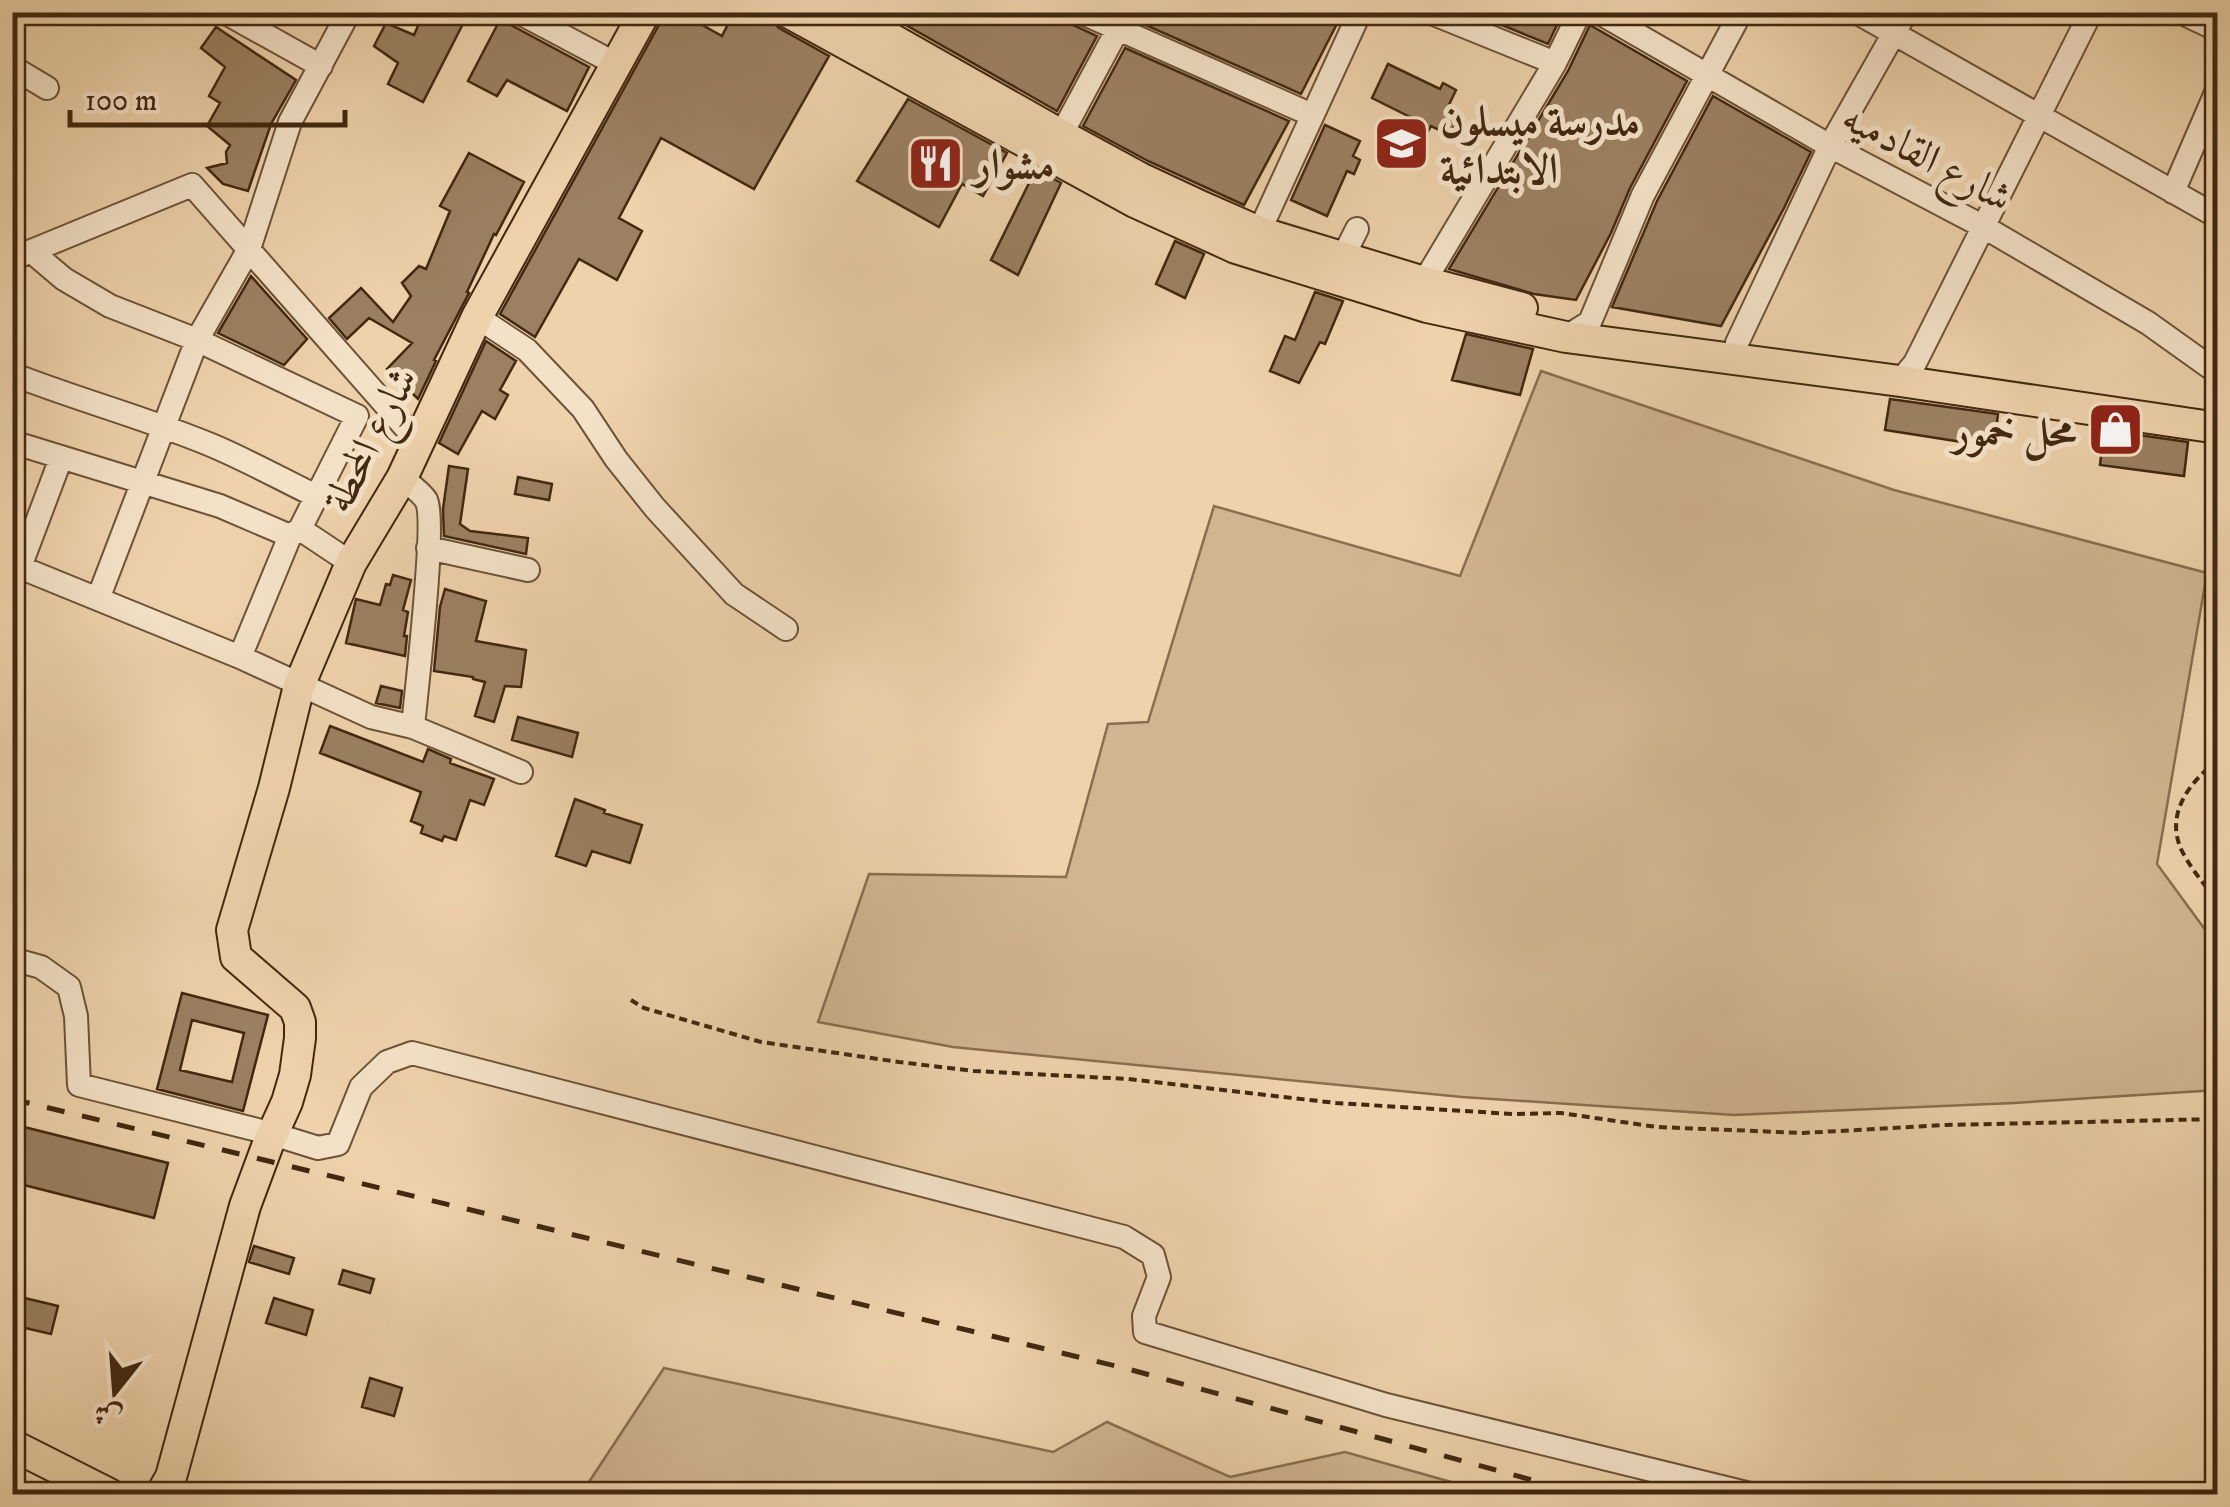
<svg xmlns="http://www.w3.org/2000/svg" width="2230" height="1507" font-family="'IM FELL DW Pica',Amiri,serif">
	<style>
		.green { fill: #d1b591; stroke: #8a6e50; stroke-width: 2.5 }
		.building { fill: #9b8061; stroke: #422810; stroke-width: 2.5; fill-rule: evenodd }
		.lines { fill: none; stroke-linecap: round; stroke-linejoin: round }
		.minor-casing { stroke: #6d5237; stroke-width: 26 }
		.major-casing { stroke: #422810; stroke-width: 34 }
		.path { stroke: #422810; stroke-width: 4; stroke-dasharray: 8 5; stroke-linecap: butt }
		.minor { stroke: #f4e2c8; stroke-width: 22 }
		.major { stroke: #eed2ab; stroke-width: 30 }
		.rail { stroke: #422810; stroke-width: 5; stroke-dasharray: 18 18; stroke-linecap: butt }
		.labels { text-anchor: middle; stroke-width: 10; stroke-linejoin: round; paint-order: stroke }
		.poi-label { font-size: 42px; font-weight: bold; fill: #422810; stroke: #f4e2c8; text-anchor: start }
		.street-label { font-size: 42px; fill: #422810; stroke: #f4e2c8 }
	</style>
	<rect width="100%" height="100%" fill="#eed2ab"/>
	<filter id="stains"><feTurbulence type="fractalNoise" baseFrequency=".002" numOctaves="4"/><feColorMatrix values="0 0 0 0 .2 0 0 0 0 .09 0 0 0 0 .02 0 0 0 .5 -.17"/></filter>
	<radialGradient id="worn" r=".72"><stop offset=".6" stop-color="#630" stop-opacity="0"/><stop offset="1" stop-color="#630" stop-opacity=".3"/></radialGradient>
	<path class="green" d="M1541,371L1894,490L2207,573L2157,864L2217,946V1090L2014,1103L1734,1115L1462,1097L953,1047L818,1022L869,874L1066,877L1108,724L1148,722L1214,506L1460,576Z
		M664,1368L1053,1452L1107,1422L1230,1477L1345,1452L1494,1494H581Z"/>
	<path class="building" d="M424,12H469L423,102L388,84L398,63L374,46L386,23L414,35Z
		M666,12H679L722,36L734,12H764L770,16L773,22L779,28L829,56L754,189L661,138L619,218L642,231L617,280L579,259L535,337L500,314Z
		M883,12H1065L1067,20L1073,25L1097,36L1057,111Z
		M1142,12H1343L1301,94L1139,22Z
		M1470,12H1563L1548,44Z
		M503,14L511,25L589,67L567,111L507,80L497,96L468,81Z
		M1590,25L1687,81L1630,188L1611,233L1576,300L1534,294L1449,269L1568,71Z
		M216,27L296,80L271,124L248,191L223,184L207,168L227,163L226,152L230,145L207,126L220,103L209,96L225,67L201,48Z
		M1125,48L1289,121L1244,205L1148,161L1083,126Z
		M1388,64L1440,89L1443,83L1456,90L1447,109L1459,115L1450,135L1431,126L1428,131L1414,124L1416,120L1372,98Z
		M1713,96L1811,152L1784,208L1721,326L1612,307L1657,201Z
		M908,99L1007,153L983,196L962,184L939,227L857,181Z
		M1325,125L1360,141L1353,156L1360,160L1354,174L1347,171L1327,216L1291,200Z
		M469,153L524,182L496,235L494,234L467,292L469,293L434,360L436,361L418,399L387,369L412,343L369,318L347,339L329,318L361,288L393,322L411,296L402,283L419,266L426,269L450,211L440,206Z
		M1036,169L1061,183L1018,275L991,260Z
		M1175,241L1204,254L1185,298L1156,284Z
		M251,276L307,339L284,365L218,333Z
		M1315,292L1343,301L1325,344L1320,342L1299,383L1270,371L1285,336L1295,340Z
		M1466,334L1533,349L1520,395L1452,380Z
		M486,341L516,361L500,390L508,395L495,419L482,411L458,454L439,443Z
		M1890,399L1998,414L1994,447L1885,430Z
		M2104,430L2188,442L2184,476L2100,465Z
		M449,466L468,469L460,524L470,531L528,538L526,554L444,536L443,509Z
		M518,477L552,484L549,500L515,494Z
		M393,575L411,580L403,610L408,612L404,636H407L405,656L346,643L356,599L380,605L386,584L390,585Z
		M445,589L486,601L476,641L526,650L521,687L505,686L494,722L475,716L485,682L473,679V677L434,671L440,607Z
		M381,686L402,691L400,708L376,703Z
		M518,717L578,733L572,757L512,740Z
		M330,726L423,762L428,749L451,759L450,763L494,779L484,805L470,800L456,840L444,836L442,841L421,833L423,826L411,821L421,792L320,753Z
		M575,799L605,810L604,813L642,825L630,863L592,851L586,866L556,856Z
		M182,993L268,1015L243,1111L157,1089ZM192,1020L244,1033L232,1082L180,1070Z
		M12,1124L168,1163L154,1218L12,1182Z
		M254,1246L294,1258L289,1274L249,1262Z
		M343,1270L374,1279L370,1293L339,1284Z
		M12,1295L58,1306L51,1334L12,1325Z
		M274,1298L313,1310L306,1335L266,1323Z
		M370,1378L402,1388L394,1416L362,1407Z"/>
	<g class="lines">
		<defs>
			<path id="minor" d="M224,12L321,66
				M518,12L616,64
				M1080,12L1312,115
				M1429,12L1555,63
				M1598,12L1830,146L1984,227L2148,323L2218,373
				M1856,12L2218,217
				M2180,12L2218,30
				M12,67L47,88
				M1061,135L1127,12
				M2173,192L2218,88
				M1259,232L1360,12
				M31,251L64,279L110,306L197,340L357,416L300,529L290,536L240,657
				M1343,257L1357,229
				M12,259L192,185L419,443
				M1424,282L1555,63L1580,12
				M477,317L527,350L583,409L616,459L655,508L734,594L786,629
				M1566,337L1590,322L1643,195L1741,12
				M1737,343L1830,146L1906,12
				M12,374C78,400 146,418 211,445C247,460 281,479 316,496
				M1900,381L1915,363L2091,12
				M12,442L220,506L290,536
				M402,478C409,484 421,492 426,500C437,519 416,693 413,727
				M300,529L351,563
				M428,548L528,570
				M12,564L240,657L371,717L413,727L521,772
				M20,567L61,458
				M98,599L197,340L249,249L290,122L349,12
				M12,959L41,967L69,987L76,1016L79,1085L273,1134L318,1148L338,1144L361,1087L387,1062L412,1053L1124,1237L1153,1255L1159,1277L1144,1316L1145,1332L1386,1405L1750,1494"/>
			<path id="major" d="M788,12L1135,202L1236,248L1427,307L1566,337L1900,381L2218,428
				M844,12L1061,135L1140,178L1200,206L1259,232L1424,282L1522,308
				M12,1445L109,1494
				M161,1494L171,1477L245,1206L268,1144L287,1102L295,1075L300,1038V1022L295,1008L236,957L232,930L274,788L299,686L351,563L402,478L477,317L645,12"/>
		</defs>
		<use href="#minor" class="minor-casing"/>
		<use href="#major" class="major-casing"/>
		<path class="path" d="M2218,760C2191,781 2165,812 2181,849C2190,868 2206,886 2218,903
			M631,1000L644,1008L761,1042L899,1062L974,1071L1128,1079L1336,1103L1513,1114L1561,1113L1657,1127L1803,1133L1946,1125L2218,1119"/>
		<use href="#minor" class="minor"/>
		<use href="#major" class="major"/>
		<path class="rail" d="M12,1099L1128,1369L1583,1494"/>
	</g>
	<defs>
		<symbol id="school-square" viewBox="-11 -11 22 22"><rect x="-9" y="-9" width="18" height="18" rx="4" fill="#8f2418" stroke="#f4e2c8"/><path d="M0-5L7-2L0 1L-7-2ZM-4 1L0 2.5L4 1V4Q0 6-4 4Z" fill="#fff"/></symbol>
		<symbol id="restaurant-square" viewBox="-11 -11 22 22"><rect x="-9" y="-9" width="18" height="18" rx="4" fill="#8f2418" stroke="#f4e2c8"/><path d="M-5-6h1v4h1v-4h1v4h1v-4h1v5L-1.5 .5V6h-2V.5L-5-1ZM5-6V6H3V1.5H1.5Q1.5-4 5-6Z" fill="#fff"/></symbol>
		<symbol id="shop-square" viewBox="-11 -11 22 22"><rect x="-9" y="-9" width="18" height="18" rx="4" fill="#8f2418" stroke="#f4e2c8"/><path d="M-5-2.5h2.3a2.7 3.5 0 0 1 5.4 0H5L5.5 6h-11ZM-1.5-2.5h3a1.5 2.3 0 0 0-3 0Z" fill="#fff"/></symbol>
	</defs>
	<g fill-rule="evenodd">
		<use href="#school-square" x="1370" y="112" width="63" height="63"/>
		<use href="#restaurant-square" x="904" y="132" width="63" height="63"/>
		<use href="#shop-square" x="2084" y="398" width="63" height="63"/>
	</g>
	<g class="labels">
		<g class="poi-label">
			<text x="1440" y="135">مدرسة ميسلون<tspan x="1440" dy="48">الابتدائية</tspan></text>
			<text x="974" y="178">مشوار</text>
			<text x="2076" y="445" text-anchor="end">محل خمور</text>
		</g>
		<g class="street-label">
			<text transform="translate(1928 156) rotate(28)" y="15">شارع القادميه</text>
			<text transform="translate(369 439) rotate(-63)" y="15">شارع المحطة</text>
		</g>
	</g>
	<rect width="2230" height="1507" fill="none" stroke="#eed2ab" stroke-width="50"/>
	<rect x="15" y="15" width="2200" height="1477" fill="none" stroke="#422810" stroke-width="5"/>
	<rect x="25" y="25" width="2180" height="1457" fill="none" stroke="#422810" stroke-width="2.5"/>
	<g transform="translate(115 1392) rotate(197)" stroke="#f4e2c8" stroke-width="8" paint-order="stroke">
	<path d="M0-8L18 38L0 25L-18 38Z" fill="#422810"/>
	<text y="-15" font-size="28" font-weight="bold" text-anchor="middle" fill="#422810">ش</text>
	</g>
	<path d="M70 110v15h275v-15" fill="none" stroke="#422810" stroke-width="5"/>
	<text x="85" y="110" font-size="30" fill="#422810" stroke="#f4e2c8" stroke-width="8" paint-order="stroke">100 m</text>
	<rect width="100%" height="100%" filter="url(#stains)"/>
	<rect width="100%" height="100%" fill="url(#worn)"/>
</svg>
